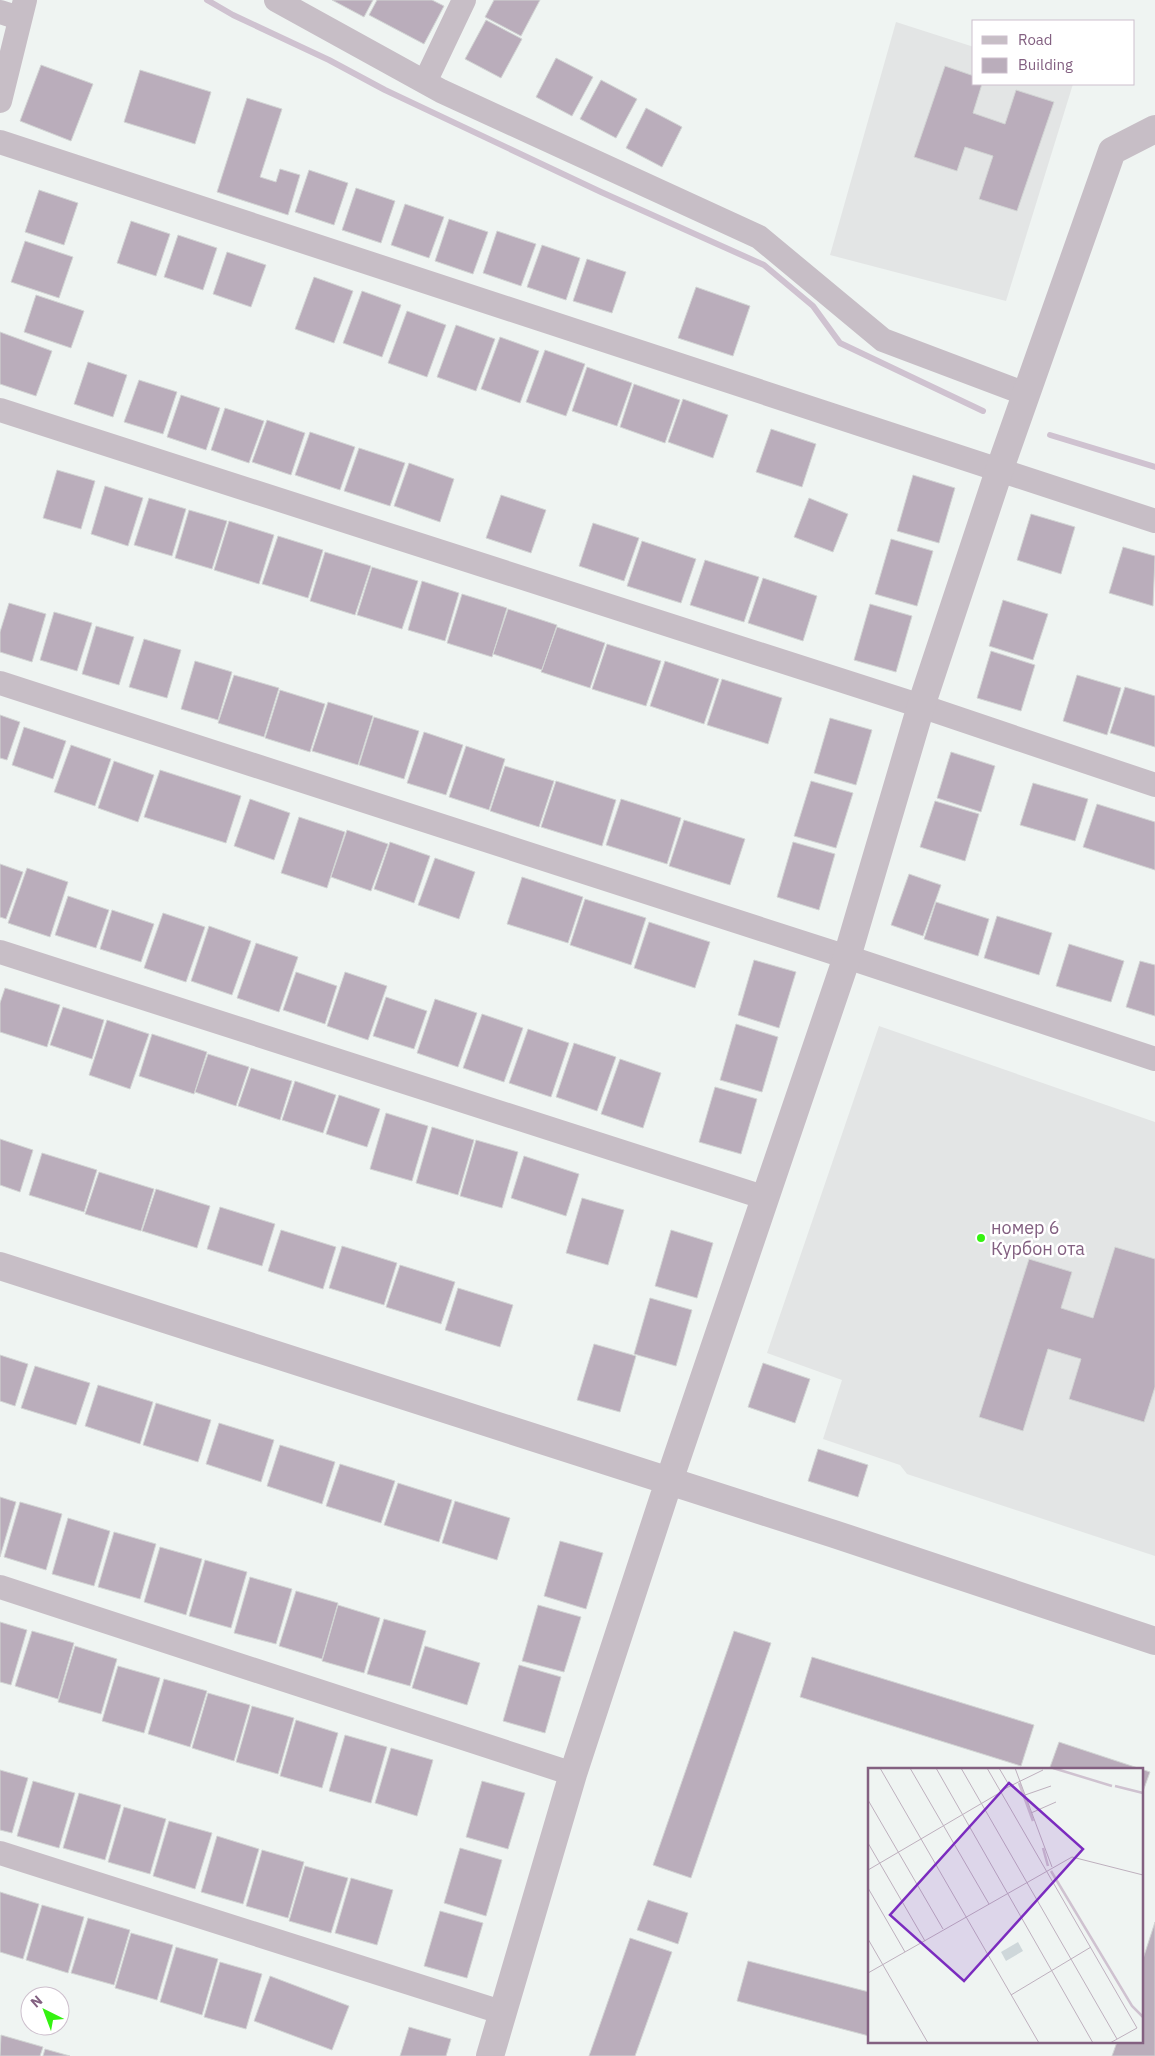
<svg xmlns="http://www.w3.org/2000/svg" width="1155" height="2056" font-family="'IBM Plex Sans',sans-serif">
	<style>
		.built { fill: #e3e5e5 }
		.lines { fill: none; stroke-linecap: round; stroke-linejoin: round }
		.stream { stroke: #cfc2d0; stroke-width: 6 }
		.building { fill: #baadbb; stroke: #d2d5d4 }
		.minor { stroke: #c7bec6; stroke-width: 24 }
		.tertiary { stroke: #c7bec6; stroke-width: 28 }
		.poi-dot { fill: #34f310; stroke: #fff; stroke-width: 2 }
		.labels { text-anchor: middle; stroke-width: 5; stroke-linejoin: round; paint-order: stroke }
		.poi-label { font-size: 18px; fill: #836081; stroke: #fff; text-anchor: start }
		.inset-river { fill: none; stroke: #cfc2d0; stroke-width: 2.5 }
		.inset-road { fill: none; stroke: #beb0be; stroke-width: 1 }
		.view { fill: #7b2cbf; fill-opacity: 0.15; stroke: #7b2cbf; stroke-width: 2.5 }
		.inset-edge { fill: none; stroke: #836081; stroke-width: 2.5 }
	</style>
	<rect width="100%" height="100%" fill="#eff4f2"/>
	<path class="built" d="M896,22L974,47V84H1073L1006,301L830,255Z
		M879,1026L1155,1122V1556L907,1474L900,1465L823,1439L842,1380L767,1353Z"/>
	<g class="lines">
		<path class="stream" d="M207,0L233,15L329,60L385,90L601,192L764,265L813,306L840,343L983,411
			M1050,435L1155,467"/>
	</g>
	<path class="building" d="M332,0H373L364,17Z
		M377,0H432L444,6L424,44L369,15Z
		M494,0H540L521,36L485,17Z
		M486,20L522,39L501,78L465,59Z
		M556,58L593,77L572,116L536,97Z
		M41,65L93,84L71,141L20,121Z
		M945,66L974,76V84H982L973,113L1005,124L1016,90L1054,102L1017,211L979,199L993,156L965,147L957,171L914,157Z
		M140,70L211,92L195,144L124,122Z
		M601,80L637,99L616,138L580,119Z
		M247,98L282,109L260,177L276,182L280,169L300,175L288,215L217,192Z
		M646,108L682,127L662,167L626,148Z
		M309,170L348,183L334,225L295,212Z
		M356,188L395,201L381,243L342,230Z
		M39,190L78,203L64,245L25,232Z
		M405,204L444,217L429,258L391,245Z
		M449,219L488,232L473,274L435,261Z
		M131,221L170,234L156,276L117,263Z
		M497,231L536,244L521,286L483,273Z
		M178,235L217,248L203,290L164,277Z
		M25,241L73,257L59,298L11,282Z
		M542,245L580,258L566,300L527,287Z
		M227,252L266,265L251,307L213,294Z
		M587,259L626,272L612,313L573,301Z
		M314,277L353,291L334,343L295,329Z
		M696,287L750,306L733,356L678,338Z
		M362,291L401,305L382,357L343,343Z
		M36,295L84,311L71,348L24,332Z
		M407,311L446,325L427,377L388,363Z
		M456,325L495,339L476,391L437,377Z
		M0,332L52,351L36,396L0,384Z
		M500,337L539,351L520,403L481,389Z
		M545,350L585,364L566,416L526,402Z
		M88,362L127,375L113,417L74,404Z
		M587,367L632,383L617,426L572,411Z
		M139,380L177,392L163,434L124,422Z
		M634,384L680,400L665,443L620,427Z
		M181,395L220,408L206,450L167,437Z
		M683,399L728,415L713,458L668,442Z
		M225,408L264,421L249,463L211,450Z
		M267,420L305,433L291,475L252,462Z
		M771,429L816,444L802,487L756,472Z
		M310,432L355,447L340,490L295,475Z
		M359,448L405,463L390,506L344,491Z
		M409,463L454,479L440,522L394,506Z
		M57,470L95,481L81,529L43,518Z
		M913,475L955,488L939,543L897,531Z
		M105,486L143,498L128,546L91,534Z
		M501,495L546,510L531,553L486,538Z
		M149,498L186,509L172,556L134,545Z
		M809,498L848,514L833,552L794,537Z
		M189,510L227,521L212,569L175,558Z
		M1031,514L1075,527L1061,574L1017,560Z
		M229,521L274,535L259,584L214,570Z
		M593,523L639,538L624,581L579,566Z
		M278,536L323,550L308,598L262,584Z
		M891,539L933,551L917,606L875,594Z
		M642,541L696,559L681,603L627,586Z
		M1123,547L1155,556L1153,606L1109,593Z
		M325,552L371,566L355,615L310,601Z
		M705,560L759,577L744,622L690,605Z
		M372,567L418,581L402,629L357,615Z
		M763,578L817,596L803,641L748,623Z
		M422,581L459,593L445,641L408,630Z
		M462,594L507,608L492,657L447,643Z
		M1003,600L1048,614L1033,660L989,646Z
		M9,603L46,614L32,662L0,652V632Z
		M870,604L912,616L896,672L854,660Z
		M508,609L557,625L542,670L493,654Z
		M54,612L92,623L77,671L40,660Z
		M96,626L134,637L119,685L82,674Z
		M557,627L605,643L590,688L541,672Z
		M144,639L181,650L167,698L129,687Z
		M607,644L661,661L646,706L592,689Z
		M991,651L1035,665L1021,711L977,698Z
		M195,661L232,672L218,720L181,709Z
		M665,661L719,679L704,724L650,706Z
		M234,675L279,688L264,737L218,723Z
		M1077,675L1121,688L1107,735L1063,721Z
		M722,679L782,698L768,744L707,725Z
		M1125,687L1155,696V747L1110,733Z
		M280,690L325,704L310,752L265,738Z
		M328,702L373,716L358,765L312,751Z
		M0,715L20,722L7,760L0,758Z
		M374,717L419,731L404,779L359,765Z
		M830,718L872,730L856,785L814,773Z
		M24,727L66,741L53,779L12,765Z
		M424,732L463,745L446,795L407,783Z
		M71,745L111,759L95,806L54,792Z
		M466,746L505,759L489,810L449,797Z
		M951,752L995,766L981,812L937,798Z
		M114,761L154,775L138,822L98,808Z
		M505,766L554,781L539,827L490,811Z
		M160,770L241,796L226,843L144,817Z
		M556,781L616,800L602,846L541,827Z
		M811,781L853,793L836,848L794,836Z
		M1033,783L1088,799L1075,841L1020,825Z
		M250,799L290,813L274,860L234,846Z
		M621,799L681,818L667,864L606,845Z
		M935,801L979,814L965,861L920,847Z
		M1097,804L1155,822V870L1083,847Z
		M299,817L345,832L327,888L281,873Z
		M684,820L745,839L730,885L669,866Z
		M347,830L388,844L371,891L331,877Z
		M390,842L430,856L414,903L374,889Z
		M793,842L835,854L819,910L777,897Z
		M435,858L475,872L459,919L418,905Z
		M0,864L23,872L6,919L0,917Z
		M27,868L68,882L50,937L8,923Z
		M909,874L941,885L923,936L891,925Z
		M522,877L583,897L568,943L507,924Z
		M68,896L109,910L96,948L55,935Z
		M585,899L646,918L631,965L570,945Z
		M936,902L989,919L978,956L924,939Z
		M112,910L154,924L141,962L100,949Z
		M163,913L205,927L186,982L144,968Z
		M997,916L1052,933L1039,975L984,958Z
		M649,922L710,942L695,988L634,968Z
		M209,926L251,941L232,995L191,981Z
		M256,943L298,957L279,1012L237,998Z
		M1069,944L1124,961L1111,1002L1056,986Z
		M754,960L796,972L779,1028L738,1015Z
		M1140,961L1155,965V1016L1126,1007Z
		M296,972L337,986L325,1024L283,1010Z
		M345,972L387,986L368,1040L327,1026Z
		M5,988L60,1005L47,1047L0,1032V1003Z
		M386,997L427,1011L414,1049L373,1036Z
		M435,999L477,1013L458,1067L417,1053Z
		M63,1007L104,1020L92,1059L50,1045Z
		M482,1014L523,1028L504,1082L463,1068Z
		M107,1020L149,1034L130,1089L89,1075Z
		M736,1024L778,1037L762,1092L720,1080Z
		M528,1029L569,1043L551,1097L509,1083Z
		M152,1034L207,1052L194,1094L139,1076Z
		M574,1043L616,1057L597,1111L556,1097Z
		M208,1054L249,1067L236,1106L195,1092Z
		M620,1059L661,1073L643,1128L601,1114Z
		M251,1068L292,1081L280,1120L238,1106Z
		M295,1081L336,1095L323,1133L282,1120Z
		M715,1087L757,1099L741,1154L699,1142Z
		M339,1095L380,1109L367,1147L326,1134Z
		M386,1113L428,1126L412,1181L370,1169Z
		M432,1127L474,1140L458,1195L416,1183Z
		M0,1139L33,1150L20,1192L0,1185Z
		M476,1140L518,1152L502,1208L460,1196Z
		M42,1153L97,1170L84,1212L29,1195Z
		M524,1156L579,1174L566,1216L511,1198Z
		M99,1172L154,1189L141,1231L85,1214Z
		M156,1189L210,1206L197,1248L142,1231Z
		M582,1198L624,1210L608,1265L566,1253Z
		M220,1207L275,1224L262,1266L207,1249Z
		M281,1230L336,1247L323,1289L268,1271Z
		M671,1230L713,1243L697,1298L655,1286Z
		M342,1246L397,1263L384,1305L329,1288Z
		M1115,1247L1155,1259V1387L1144,1422L1069,1399L1081,1359L1048,1349L1023,1431L979,1417L1029,1259L1072,1272L1061,1308L1093,1318Z
		M400,1265L455,1282L441,1324L386,1307Z
		M458,1288L513,1305L500,1347L445,1330Z
		M650,1298L692,1310L676,1366L634,1354Z
		M594,1344L636,1356L620,1412L577,1400Z
		M0,1355L28,1364L15,1406L0,1401Z
		M763,1363L810,1379L795,1423L748,1407Z
		M35,1366L90,1383L76,1425L21,1408Z
		M98,1385L153,1402L140,1444L85,1426Z
		M156,1403L211,1420L198,1462L143,1445Z
		M219,1423L274,1440L261,1482L206,1464Z
		M280,1445L335,1462L322,1504L267,1486Z
		M818,1449L868,1465L858,1497L808,1481Z
		M340,1464L395,1481L381,1523L326,1506Z
		M398,1483L452,1500L439,1542L384,1525Z
		M0,1497L16,1502L0,1557Z
		M455,1501L510,1518L497,1560L442,1543Z
		M20,1502L62,1514L46,1570L4,1557Z
		M68,1518L110,1531L94,1586L52,1574Z
		M114,1532L156,1544L140,1599L98,1587Z
		M560,1541L603,1553L586,1609L544,1596Z
		M160,1547L202,1559L186,1615L144,1602Z
		M205,1560L247,1572L231,1628L189,1616Z
		M250,1577L292,1589L276,1644L234,1633Z
		M296,1591L338,1603L322,1659L279,1646Z
		M338,1605L380,1618L364,1673L322,1661Z
		M538,1605L581,1617L564,1672L522,1661Z
		M384,1619L426,1631L410,1686L367,1674Z
		M0,1622L27,1630L11,1685L0,1682Z
		M32,1631L74,1643L58,1699L15,1686Z
		M734,1631L771,1643L691,1878L653,1865Z
		M75,1646L117,1659L101,1714L58,1702Z
		M425,1646L480,1663L467,1705L412,1688Z
		M812,1657L1034,1725L1021,1766L800,1697Z
		M519,1665L561,1677L545,1733L503,1721Z
		M118,1666L160,1678L144,1733L102,1721Z
		M164,1679L207,1691L190,1747L148,1734Z
		M208,1693L250,1705L234,1761L192,1748Z
		M252,1706L294,1718L278,1774L236,1762Z
		M296,1720L338,1733L322,1788L280,1776Z
		M345,1735L387,1747L371,1803L329,1791Z
		M1059,1742L1150,1772L1141,1797V1770H1049Z
		M391,1748L433,1760L417,1816L375,1803Z
		M0,1770L28,1778L12,1833L0,1830Z
		M33,1781L75,1793L59,1848L17,1836Z
		M482,1781L525,1793L508,1849L466,1837Z
		M79,1793L121,1805L105,1860L63,1848Z
		M124,1807L166,1819L150,1874L108,1862Z
		M169,1821L212,1833L195,1889L153,1876Z
		M217,1836L259,1849L243,1904L201,1892Z
		M460,1848L502,1860L486,1916L444,1903Z
		M262,1850L304,1862L288,1918L246,1906Z
		M305,1866L348,1878L331,1933L289,1921Z
		M351,1878L393,1890L377,1945L335,1933Z
		M0,1892L39,1904L23,1959L0,1952Z
		M648,1900L688,1913L678,1944L637,1930Z
		M42,1905L84,1917L68,1973L26,1960Z
		M440,1911L483,1923L467,1978L424,1966Z
		M88,1918L130,1930L114,1985L71,1973Z
		M1155,1922V2056H1112L1117,2042H1141V1965Z
		M131,1933L173,1945L157,2000L115,1988Z
		M630,1938L672,1952L635,2056H589Z
		M176,1947L218,1959L202,2015L160,2002Z
		M748,1961L869,1992V2036L737,2001Z
		M220,1962L262,1974L246,2029L204,2017Z
		M270,1976L349,2006L332,2050L254,2021Z
		M409,2027L451,2039L446,2056H400Z
		M1,2035L43,2047L40,2056H0Z
		M45,2049L70,2056H43Z"/>
	<g class="lines">
		<path class="minor" d="M276,0L441,91L759,237L883,340L1026,394
			M0,12L19,18
			M425,82L464,0
			M0,101L25,0
			M0,142L1155,521
			M0,410L921,706L1155,785
			M0,683L847,957L1155,1059
			M0,952L766,1198
			M0,1587L573,1774
			M0,1853L504,2013"/>
		<path class="tertiary" d="M0,1266L834,1534L1155,1641
			M490,2056L573,1774L669,1481L847,957L921,706L999,471L1112,151L1155,129"/>
	</g>
	<circle class="poi-dot" cx="981" cy="1238" r="5"/>
	<g class="labels">
		<g class="poi-label">
			<text x="991" y="1234">номер 6<tspan x="991" dy="21">Курбон ота</tspan></text>
		</g>
	</g>
	<g transform="translate(868 1768)">
		<rect width="275" height="275" fill="#eff4f2"/>
		<path d="M150,174L155,183L138,193L133,184Z" fill="#ced7da"/>
		<path class="inset-river" d="M185,0L244,18M151,15L165,53M247,18L275,25M175,80L180,98M183,103L264,238L275,249"/>
		<path class="inset-road" d="M12,0L171,275M42,0L121,136M68,0L225,275M93,0L249,271M119,0L269,260L242,275M131,0L141,17M147,0L184,99M132,23L175,2M157,27L183,18M0,32L75,161M163,45L188,34M0,75L57,173M0,102L133,24M0,120L37,184M0,171L60,275M0,205L204,89L275,107M143,227L223,179"/>
		<path class="view" d="M141,15L215,81L96,213L22,147Z"/>
		<rect width="275" height="275" class="inset-edge"/>
	</g>
	<rect x="972" y="20" width="162" height="65" fill="#ffffff" stroke="#cdbfcd"/>
	<rect x="982" y="36" width="25" height="8" fill="#c7bec6" stroke="#cdbfcd"/>
	<text x="1018" y="45" font-size="15" fill="#836081">Road</text>
	<rect x="982" y="58" width="25" height="15" fill="#baadbb" stroke="#cdbfcd"/>
	<text x="1018" y="70" font-size="15" fill="#836081">Building</text>
	<g transform="translate(45 2011) rotate(318)"><circle r="24" fill="#ffffff" stroke="#cdbfcd"/>
	<path d="M0-4L9 19L0 12L-9 19Z" fill="#34f310"/>
	<text y="-8" font-size="14" font-weight="bold" text-anchor="middle" fill="#836081">N</text>
	</g>
</svg>
